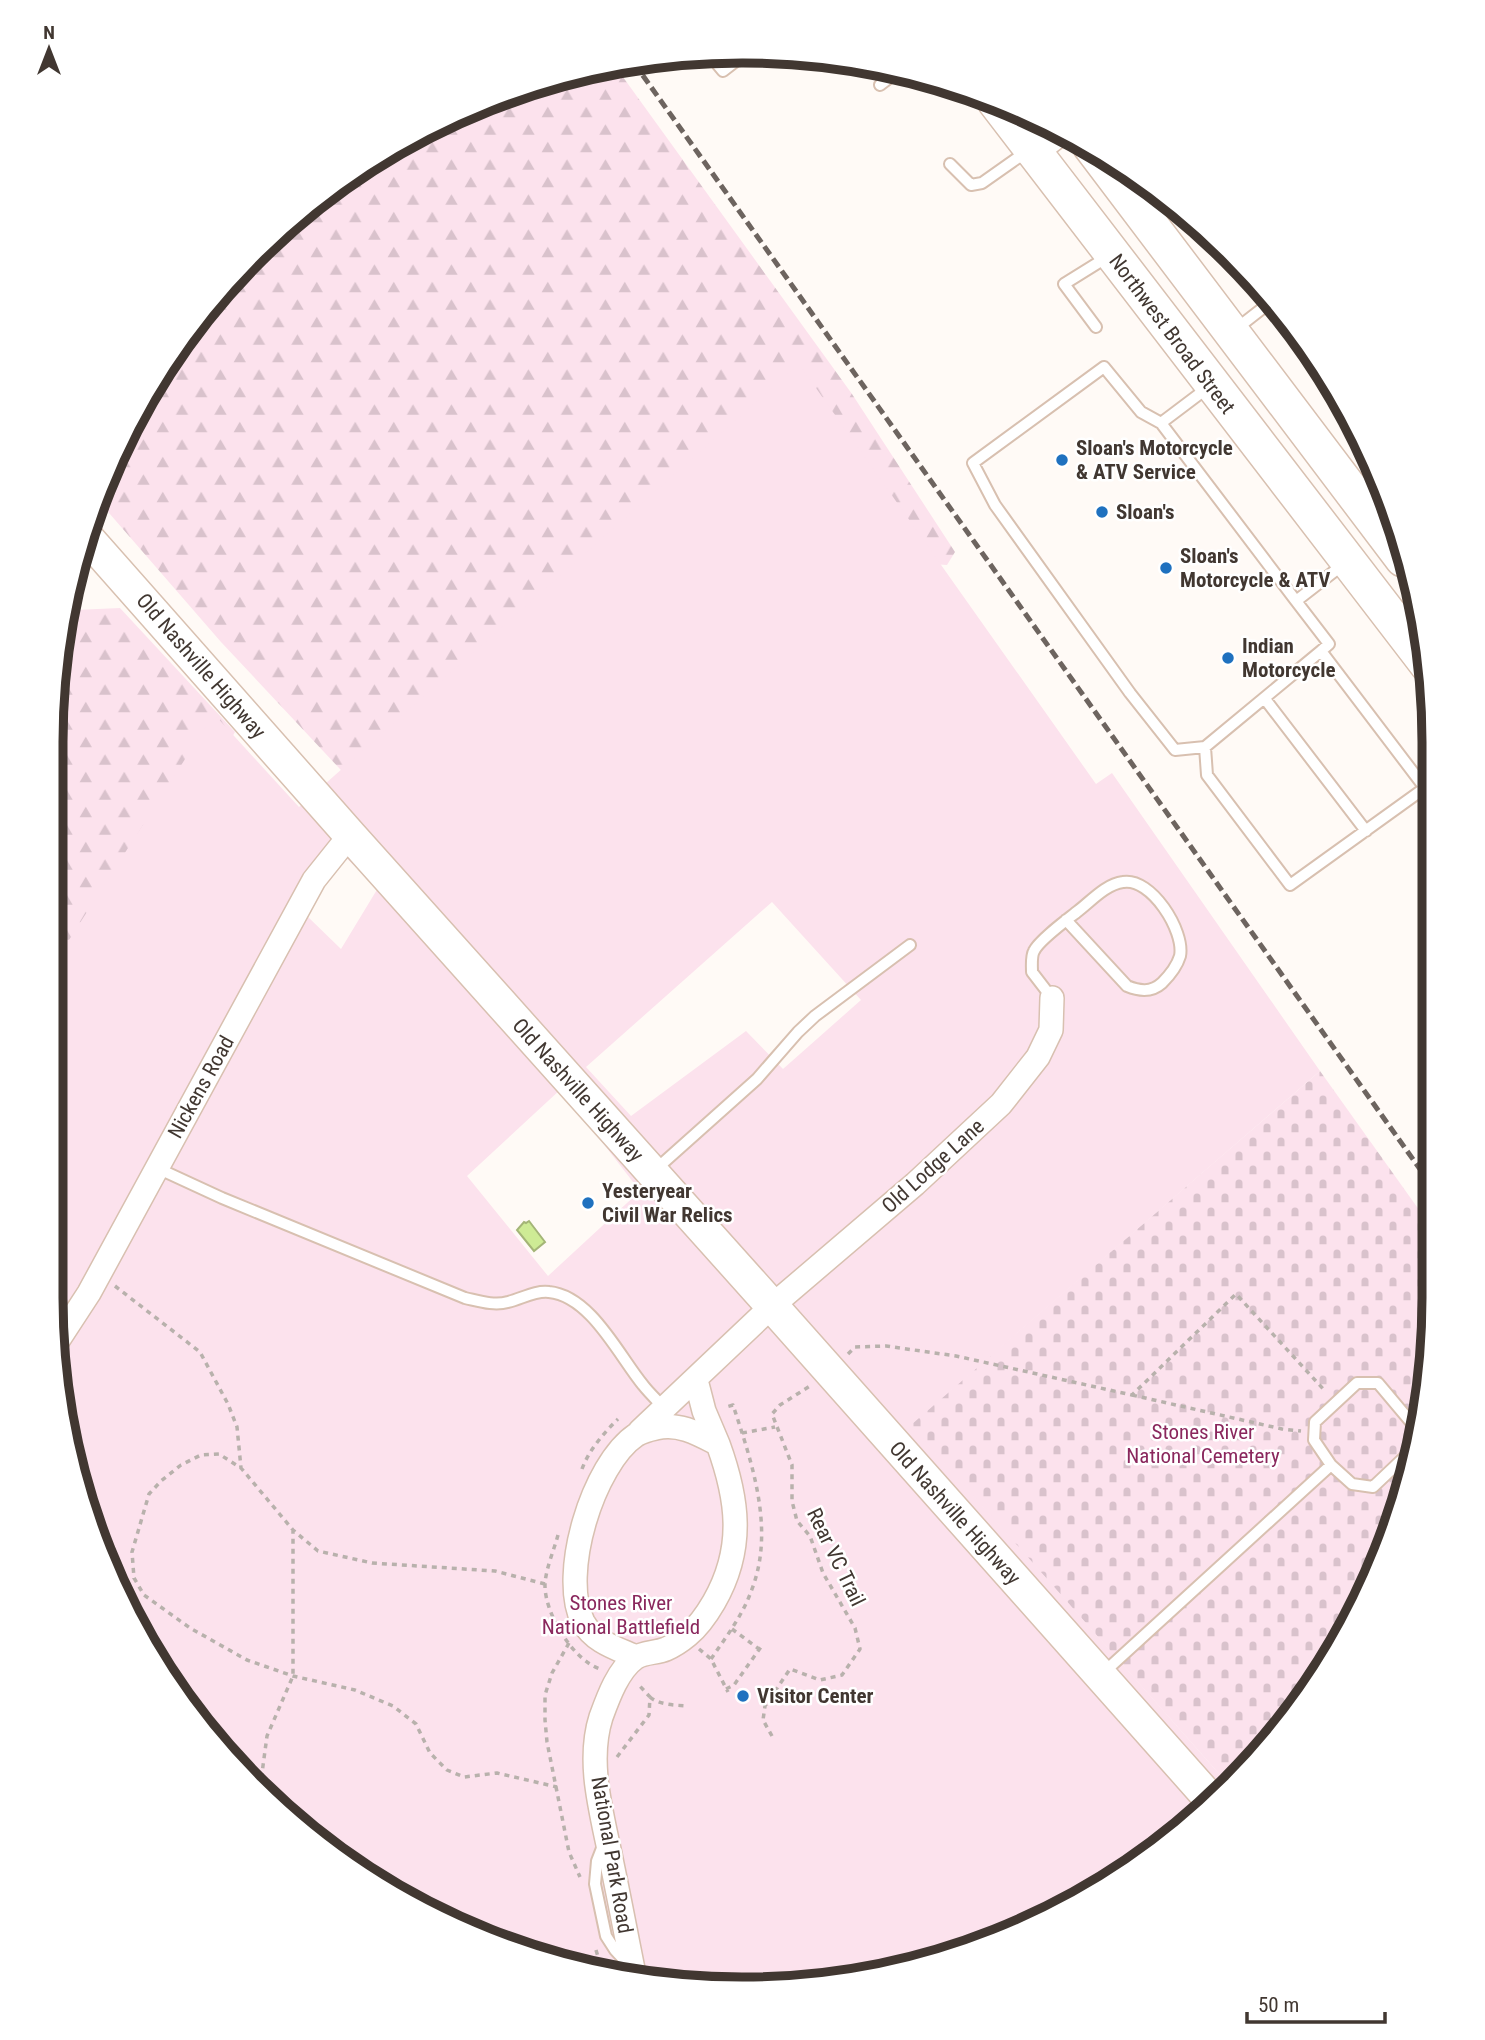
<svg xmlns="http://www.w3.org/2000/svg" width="1485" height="2040" font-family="'Roboto Condensed',sans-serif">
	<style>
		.forest { fill: url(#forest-firs) }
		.cemetery { fill: url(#cemetery-stones) }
		.park { fill: #fce2ed; fill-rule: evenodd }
		.water { fill: #ceeb95; stroke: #a4b577; stroke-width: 2 }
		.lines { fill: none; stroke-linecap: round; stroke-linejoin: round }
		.lane-casing { stroke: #d8c0b0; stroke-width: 14 }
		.street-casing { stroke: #d8c0b0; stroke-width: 26 }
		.secondary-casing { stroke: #d8c0b0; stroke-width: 35 }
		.primary-casing { stroke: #d8c0b0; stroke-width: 38 }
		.path { stroke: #b8b1ac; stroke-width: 3.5; stroke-dasharray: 5 5; stroke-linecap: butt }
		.lane { stroke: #fff; stroke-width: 10 }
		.street { stroke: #fff; stroke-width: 23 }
		.secondary { stroke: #fff; stroke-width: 32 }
		.primary { stroke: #fff; stroke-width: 35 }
		.rail { stroke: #6d645f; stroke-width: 5; stroke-dasharray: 10 5; stroke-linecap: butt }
		.poi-dot { fill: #1f71bf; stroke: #fff; stroke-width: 2.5 }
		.labels { text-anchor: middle; stroke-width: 5; stroke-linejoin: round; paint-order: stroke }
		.street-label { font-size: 21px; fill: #413731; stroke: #fff }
		.poi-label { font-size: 21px; font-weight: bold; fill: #413731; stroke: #fff; text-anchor: start }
		.park-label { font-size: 21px; fill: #8a275d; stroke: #fff }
		.rim { fill: none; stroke: #413731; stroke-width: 9 }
	</style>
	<defs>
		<pattern id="forest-firs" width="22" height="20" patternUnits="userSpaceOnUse" patternTransform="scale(1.75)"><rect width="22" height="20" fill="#fce2ed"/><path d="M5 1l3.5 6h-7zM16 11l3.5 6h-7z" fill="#d9c2cc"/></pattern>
		<pattern id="cemetery-stones" width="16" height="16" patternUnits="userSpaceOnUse" patternTransform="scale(1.75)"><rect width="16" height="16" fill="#fce2ed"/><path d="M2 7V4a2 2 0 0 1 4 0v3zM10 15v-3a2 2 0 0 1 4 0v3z" fill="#d9c2cc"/></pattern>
	</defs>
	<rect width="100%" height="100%" fill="#fffaf6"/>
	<path class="forest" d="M615,66L852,394L955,552L947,565L915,563L354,784L221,642L96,498L104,477L167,359L223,286L321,194L436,122L563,74Z
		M120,608L235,732L119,938L51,1068V742L67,618L75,610Z"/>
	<path class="cemetery" d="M1320,1071L1432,1228L1433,1343L1398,1519L1342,1643L1263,1753L1229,1785L910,1425Z"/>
	<path class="park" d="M799,364L1096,784L1112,773L1320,1071L911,1425L1229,1785L1164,1846L1008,1936L832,1983L742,1989L608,1976L437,1918L286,1817L167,1681L104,1563L74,1477L51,1297V968L214,714L299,807ZM342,854L378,888L341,949L306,915ZM772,902L861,1000L783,1069L746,1031L631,1116L586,1067ZM561,1089L640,1191L548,1276L467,1176Z"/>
	<path class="water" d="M529,1221L545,1242L534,1251L517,1230L524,1222L526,1223Z"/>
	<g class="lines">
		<defs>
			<path id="lane" d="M708,53L723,71L745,54
				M880,85L897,72
				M950,164L971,185L982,183L1026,152
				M1096,327L1064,284L1109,256
				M1236,329L1272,301
				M1210,386L1161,423L1296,601
				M1161,423L1141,412L1104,367L973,463L995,505L1130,693L1175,750L1205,747
				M1345,563L1296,601L1329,644L1321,651L1425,788
				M1321,651L1205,747L1207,775L1290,885L1429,785
				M1265,699L1366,831
				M1052,998L1032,972C1032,966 1031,956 1034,951C1039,940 1068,919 1078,911C1091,901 1106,884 1123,882C1151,877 1185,931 1180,956C1177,966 1169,976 1162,983C1151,993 1139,991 1127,986L1066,920
				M157,1168L222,1198L465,1298C479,1301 494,1306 508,1302C521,1299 536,1290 549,1292C591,1296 619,1356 643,1385C650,1394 658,1401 665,1409
				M654,1171L757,1079L798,1032L815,1016L910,945
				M1411,1451L1373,1487L1352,1484L1331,1465L1314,1440L1315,1422L1357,1383H1378L1415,1427V1431
				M1102,1674L1331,1465
				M604,1843L597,1861L595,1884L606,1936L615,1950L628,1964"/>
			<path id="street" d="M74,563L95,546
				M57,1342L89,1293L314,880L350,835
				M696,1380L704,1411L718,1444
				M640,1431L772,1306L915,1184L1001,1104L1038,1057L1051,1030L1052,998
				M635,1979C627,1940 620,1902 612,1864C603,1817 586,1764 601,1717C608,1698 618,1670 635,1658C643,1652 657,1653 666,1649C673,1646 682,1640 688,1635C699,1626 707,1614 714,1602C745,1548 738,1499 718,1444C699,1434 678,1422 656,1428C651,1429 641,1432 636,1435C593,1464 559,1575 583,1622C594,1642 616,1648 636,1657"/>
			<path id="secondary" d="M84,534L350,835L772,1306L1212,1801"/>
			<path id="primary" d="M995,101L1428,665
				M1090,145L1403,559
				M1031,149L1057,129"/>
		</defs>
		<use href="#lane" class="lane-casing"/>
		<use href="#street" class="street-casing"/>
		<use href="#secondary" class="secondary-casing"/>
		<use href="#primary" class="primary-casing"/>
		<path class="path" d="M115,1286L200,1352L228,1404L237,1427L241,1468
			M848,1354L855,1347L886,1346L956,1356L1132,1395L1236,1294L1326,1392
			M1132,1395L1282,1429L1301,1431
			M742,1433L775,1427
			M582,1469C589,1450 603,1434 618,1419
			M558,1535C554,1550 546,1568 545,1584C544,1613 573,1660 600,1669
			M545,1584L495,1571L372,1563L318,1551L293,1530L241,1468L219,1454L201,1455L181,1465L161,1481L149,1494L132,1552L134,1578L144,1595L190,1628L247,1660L293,1676L355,1690L393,1706L416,1724L430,1753L447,1770L464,1777L497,1773L557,1787
			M732,1629L759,1649
			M569,1643L552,1673L545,1695V1720L547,1742L569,1852L580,1877
			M699,1649L711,1659L728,1692
			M711,1659C726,1637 743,1615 752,1589C775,1529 752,1463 733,1405L726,1407
			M726,1689L734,1685L763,1644
			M650,1697C659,1705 675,1705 687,1706
			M772,1736L763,1720L765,1706L790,1669L820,1680L842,1675L860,1649L855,1628L823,1573L810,1536L797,1521L792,1501V1465L772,1414L780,1405L810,1386
			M617,1757L649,1715L650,1697L637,1683
			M260,1788L267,1736L293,1676V1530
			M596,1950L603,1974"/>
		<use href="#lane" class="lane"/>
		<use href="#street" class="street"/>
		<use href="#secondary" class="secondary"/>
		<use href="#primary" class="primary"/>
		<path class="rail" d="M634,63L1432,1186"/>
	</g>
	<g class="poi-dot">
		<circle cx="1062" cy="460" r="7"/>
		<circle cx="1102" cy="512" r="7"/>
		<circle cx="1166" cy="568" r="7"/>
		<circle cx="1228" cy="658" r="7"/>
		<circle cx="588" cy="1203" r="7"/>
		<circle cx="743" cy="1696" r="7"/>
	</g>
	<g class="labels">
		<g class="street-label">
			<text transform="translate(1172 334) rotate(53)" y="7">Northwest Broad Street</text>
			<text transform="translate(201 666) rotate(49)" y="7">Old Nashville Highway</text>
			<text transform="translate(201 1087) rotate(-61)" y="7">Nickens Road</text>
			<text transform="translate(578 1090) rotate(48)" y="7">Old Nashville Highway</text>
			<text transform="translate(933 1166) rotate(-42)" y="7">Old Lodge Lane</text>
			<text transform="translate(955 1513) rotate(48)" y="7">Old Nashville Highway</text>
			<text transform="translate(836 1557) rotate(64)" y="7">Rear VC Trail</text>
			<text transform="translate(612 1855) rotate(80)" y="7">National Park Road</text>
		</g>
		<g class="poi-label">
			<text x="1076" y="455">Sloan's Motorcycle<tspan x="1076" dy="24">&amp; ATV Service</tspan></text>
			<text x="1116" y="519">Sloan's</text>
			<text x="1180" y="563">Sloan's<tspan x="1180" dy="24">Motorcycle &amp; ATV</tspan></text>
			<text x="1242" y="653">Indian<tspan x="1242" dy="24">Motorcycle</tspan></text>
			<text x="602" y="1198">Yesteryear<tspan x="602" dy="24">Civil War Relics</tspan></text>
			<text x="757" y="1703">Visitor Center</text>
		</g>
		<g class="park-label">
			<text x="1203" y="1439">Stones River<tspan x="1203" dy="24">National Cemetery</tspan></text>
			<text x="621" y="1610">Stones River<tspan x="621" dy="24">National Battlefield</tspan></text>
		</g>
	</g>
	<path d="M0 0H1485V2040H0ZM742 63H743A679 679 0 0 1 1422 742V1298A679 679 0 0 1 743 1977H742A679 679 0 0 1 63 1298V742A679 679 0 0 1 742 63Z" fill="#fff" fill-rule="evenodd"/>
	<path class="rim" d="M742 63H743A679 679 0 0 1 1422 742V1298A679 679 0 0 1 743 1977H742A679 679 0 0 1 63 1298V742A679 679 0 0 1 742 63Z"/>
	<g transform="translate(49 49)" stroke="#ffffff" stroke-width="5" paint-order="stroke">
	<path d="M0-5L12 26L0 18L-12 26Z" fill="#413731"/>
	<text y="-10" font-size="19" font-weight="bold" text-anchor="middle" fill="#413731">N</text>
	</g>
	<path d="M1247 2012v10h138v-10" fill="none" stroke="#413731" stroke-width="3.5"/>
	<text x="1258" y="2012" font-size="21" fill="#413731" stroke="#ffffff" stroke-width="5" paint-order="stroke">50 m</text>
</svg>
